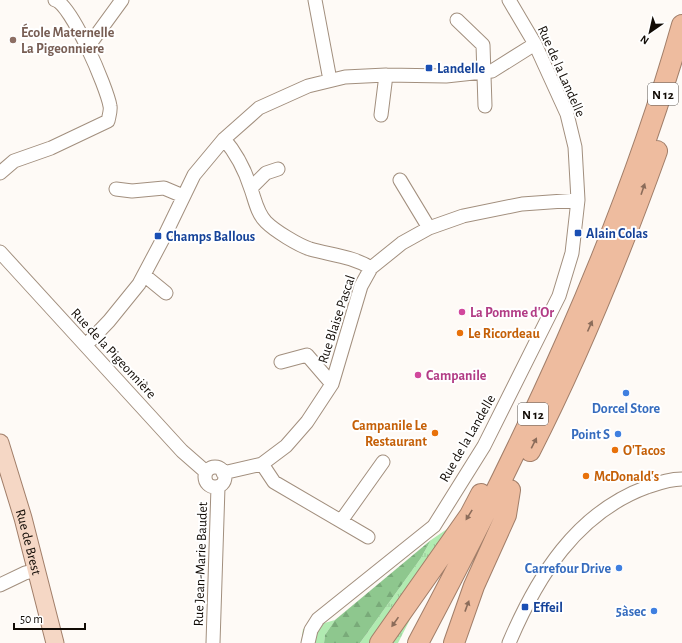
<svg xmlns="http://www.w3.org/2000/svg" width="682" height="643" font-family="'Alegreya Sans',sans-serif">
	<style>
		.grass { fill: url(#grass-tufts) }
		.forest { fill: url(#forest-firs) }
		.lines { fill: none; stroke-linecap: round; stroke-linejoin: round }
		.minor-casing { stroke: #a28f7e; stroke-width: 15 }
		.major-casing { stroke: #a17e69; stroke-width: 19 }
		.highway-casing { stroke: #a17e69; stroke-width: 22 }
		.minor { stroke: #fff; stroke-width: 13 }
		.major { stroke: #f5d7c5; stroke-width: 17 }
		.highway { stroke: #eebc9f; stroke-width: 20 }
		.oneway { fill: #8b6c5a }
		.education-dot { fill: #8d6e63; stroke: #fff; stroke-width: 1.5 }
		.transit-dot { fill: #1a4fb4; stroke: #fff; stroke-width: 1.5 }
		.hotel-dot { fill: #d1479c; stroke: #fff; stroke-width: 1.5 }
		.food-dot { fill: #e8710a; stroke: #fff; stroke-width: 1.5 }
		.shop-dot { fill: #3f7fe0; stroke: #fff; stroke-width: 1.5 }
		.labels { text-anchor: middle; stroke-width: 4; stroke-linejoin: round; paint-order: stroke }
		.shield { fill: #fff; stroke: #585450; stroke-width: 1 }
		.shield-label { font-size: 13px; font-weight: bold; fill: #110b05 }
		.education-label { font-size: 14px; font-weight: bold; fill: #785e54; stroke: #fff; text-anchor: start }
		.transit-label { font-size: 14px; font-weight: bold; fill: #164399; stroke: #fff; text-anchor: start }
		.street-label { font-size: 14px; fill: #110b05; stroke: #fff }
		.hotel-label { font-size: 14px; font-weight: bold; fill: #b23c85; stroke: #fff; text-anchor: start }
		.food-label { font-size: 14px; font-weight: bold; fill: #c56008; stroke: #fff; text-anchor: start }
		.shop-label { font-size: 14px; font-weight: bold; fill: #366cbe; stroke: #fff; text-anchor: end }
	</style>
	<defs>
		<pattern id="grass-tufts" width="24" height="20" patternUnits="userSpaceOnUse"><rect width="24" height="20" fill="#b1ebb1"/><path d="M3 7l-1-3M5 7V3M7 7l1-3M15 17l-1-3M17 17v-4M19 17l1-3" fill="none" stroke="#97c897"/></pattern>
		<pattern id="forest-firs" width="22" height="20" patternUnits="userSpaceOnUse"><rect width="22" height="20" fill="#8ec78e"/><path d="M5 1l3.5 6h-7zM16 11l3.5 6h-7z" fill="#79aa79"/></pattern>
	</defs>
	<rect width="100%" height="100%" fill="#fefaf6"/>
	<path class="grass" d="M450,527L426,588L398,643H360L421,558L431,540Z
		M335,620L325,635L324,643H301L303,629Z"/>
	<path class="forest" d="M431,540L421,558L360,643H324L325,635L335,620Z"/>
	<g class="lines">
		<defs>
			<path id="minor" d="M315,0L330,80
				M457,20L483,45L485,106
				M87,48L122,0
				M381,115L386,75
				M224,139C237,154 245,170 251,189C255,200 257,213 266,222C275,231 298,245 310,249C331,255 352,256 371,268
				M0,173L14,161L51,148L108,121C109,116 111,110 110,106C107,88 71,3 55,0
				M400,180L429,228
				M251,188L266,173L278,169
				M116,189L132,191L164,188L183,196
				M0,252L182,451L206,472
				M144,275L166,293
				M86,345L109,321L139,284L165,235L194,175L224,139L259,108L308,86L345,77L386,75L446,76L492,71L535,44
				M281,362L307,355L332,384
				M262,464L274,482L368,537
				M205 477a10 10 0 1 1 20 0a10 10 0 1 1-20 0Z
				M223,473L262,464L286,446L307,422L332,384L361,286L371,268L402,243L429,228L463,216L522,204L578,200
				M341,521L383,462
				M0,585L25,573L37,570
				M213,643L218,487
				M308,643L311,630L318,619L434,526L484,446L559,296L572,253L578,200L575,147L567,114L535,44L509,0
				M509,643C537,577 576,513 647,487C659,483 669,479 682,479"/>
			<g id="major">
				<path id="s1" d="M0,443L23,518L55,643"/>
			</g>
			<path id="highway" d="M530,451C580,353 620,254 657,151
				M380,643L470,515L481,494
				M418,643C523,445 621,241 682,25
				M454,643L474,586L506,515L510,490"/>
		</defs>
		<use href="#minor" class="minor-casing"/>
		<use href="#major" class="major-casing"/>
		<use href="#highway" class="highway-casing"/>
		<use href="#minor" class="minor"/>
		<use href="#major" class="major"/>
		<use href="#highway" class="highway"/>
	</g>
	<defs><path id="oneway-solid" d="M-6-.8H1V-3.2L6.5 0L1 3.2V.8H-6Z"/></defs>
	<g class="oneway">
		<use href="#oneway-solid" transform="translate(643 189) rotate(-71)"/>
		<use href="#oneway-solid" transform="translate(590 326) rotate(-66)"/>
		<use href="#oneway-solid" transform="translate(534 443) rotate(-63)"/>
		<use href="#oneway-solid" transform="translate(469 515) rotate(122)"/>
		<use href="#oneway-solid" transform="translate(467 606) rotate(-70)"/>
		<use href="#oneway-solid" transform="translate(395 622) rotate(125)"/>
	</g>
	<circle class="education-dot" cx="13" cy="40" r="4"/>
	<g class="transit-dot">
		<rect x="425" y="64" width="8" height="8" rx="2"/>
		<rect x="574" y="229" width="8" height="8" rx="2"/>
		<rect x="154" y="232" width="8" height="8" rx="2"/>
		<rect x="521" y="603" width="8" height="8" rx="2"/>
	</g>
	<g class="hotel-dot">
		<circle cx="462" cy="312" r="4"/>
		<circle cx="418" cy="375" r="4"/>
	</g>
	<g class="food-dot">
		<circle cx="460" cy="333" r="4"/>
		<circle cx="435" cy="433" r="4"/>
		<circle cx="615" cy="450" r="4"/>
		<circle cx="586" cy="476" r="4"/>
	</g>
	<g class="shop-dot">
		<circle cx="626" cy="393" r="4"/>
		<circle cx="618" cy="434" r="4"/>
		<circle cx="619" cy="568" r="4"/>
		<circle cx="654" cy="611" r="4"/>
	</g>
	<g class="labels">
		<g class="shield">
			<rect x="648" y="83" width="30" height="22" rx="3"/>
			<rect x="518" y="403" width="30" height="22" rx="3"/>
		</g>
		<g class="shield-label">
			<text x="663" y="99">N 12</text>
			<text x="533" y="419">N 12</text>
		</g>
		<g class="education-label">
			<text x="21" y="37">École Maternelle<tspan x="21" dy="16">La Pigeonniere</tspan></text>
		</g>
		<g class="transit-label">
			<text x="437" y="73">Landelle</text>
			<text x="586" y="238">Alain Colas</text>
			<text x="166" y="241">Champs Ballous</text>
			<text x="533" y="612">Effeil</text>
		</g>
		<g class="street-label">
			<text transform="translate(562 71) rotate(66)" y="5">Rue de la Landelle</text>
			<text transform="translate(336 319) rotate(-72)" y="5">Rue Blaise Pascal</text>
			<text transform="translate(114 353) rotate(47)" y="5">Rue de la Pigeonnière</text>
			<text transform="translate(467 438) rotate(-60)" y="5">Rue de la Landelle</text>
			<text dy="5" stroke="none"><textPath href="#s1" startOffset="103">Rue de Brest</textPath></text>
			<text transform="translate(200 564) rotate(-88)" y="5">Rue Jean-Marie Baudet</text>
		</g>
		<g class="hotel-label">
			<text x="470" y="317">La Pomme d'Or</text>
			<text x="426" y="380">Campanile</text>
		</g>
		<g class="food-label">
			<text x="468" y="338">Le Ricordeau</text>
			<text x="427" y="430" text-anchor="end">Campanile Le<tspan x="427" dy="16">Restaurant</tspan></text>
			<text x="623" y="455">O'Tacos</text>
			<text x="594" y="481">McDonald's</text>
		</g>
		<g class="shop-label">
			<text x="626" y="413" text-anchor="middle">Dorcel Store</text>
			<text x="610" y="439">Point S</text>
			<text x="611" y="573">Carrefour Drive</text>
			<text x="646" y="616">5àsec</text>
		</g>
	</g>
	<g transform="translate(650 32) rotate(214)" stroke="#ffffff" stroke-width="3" paint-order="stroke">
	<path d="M0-3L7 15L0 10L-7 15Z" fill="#110b05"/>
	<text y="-6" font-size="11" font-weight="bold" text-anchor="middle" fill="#110b05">N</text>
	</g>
	<path d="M14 623v6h71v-6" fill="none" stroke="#110b05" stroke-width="2"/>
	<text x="20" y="623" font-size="12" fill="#110b05" stroke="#ffffff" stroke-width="3" paint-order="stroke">50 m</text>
</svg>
